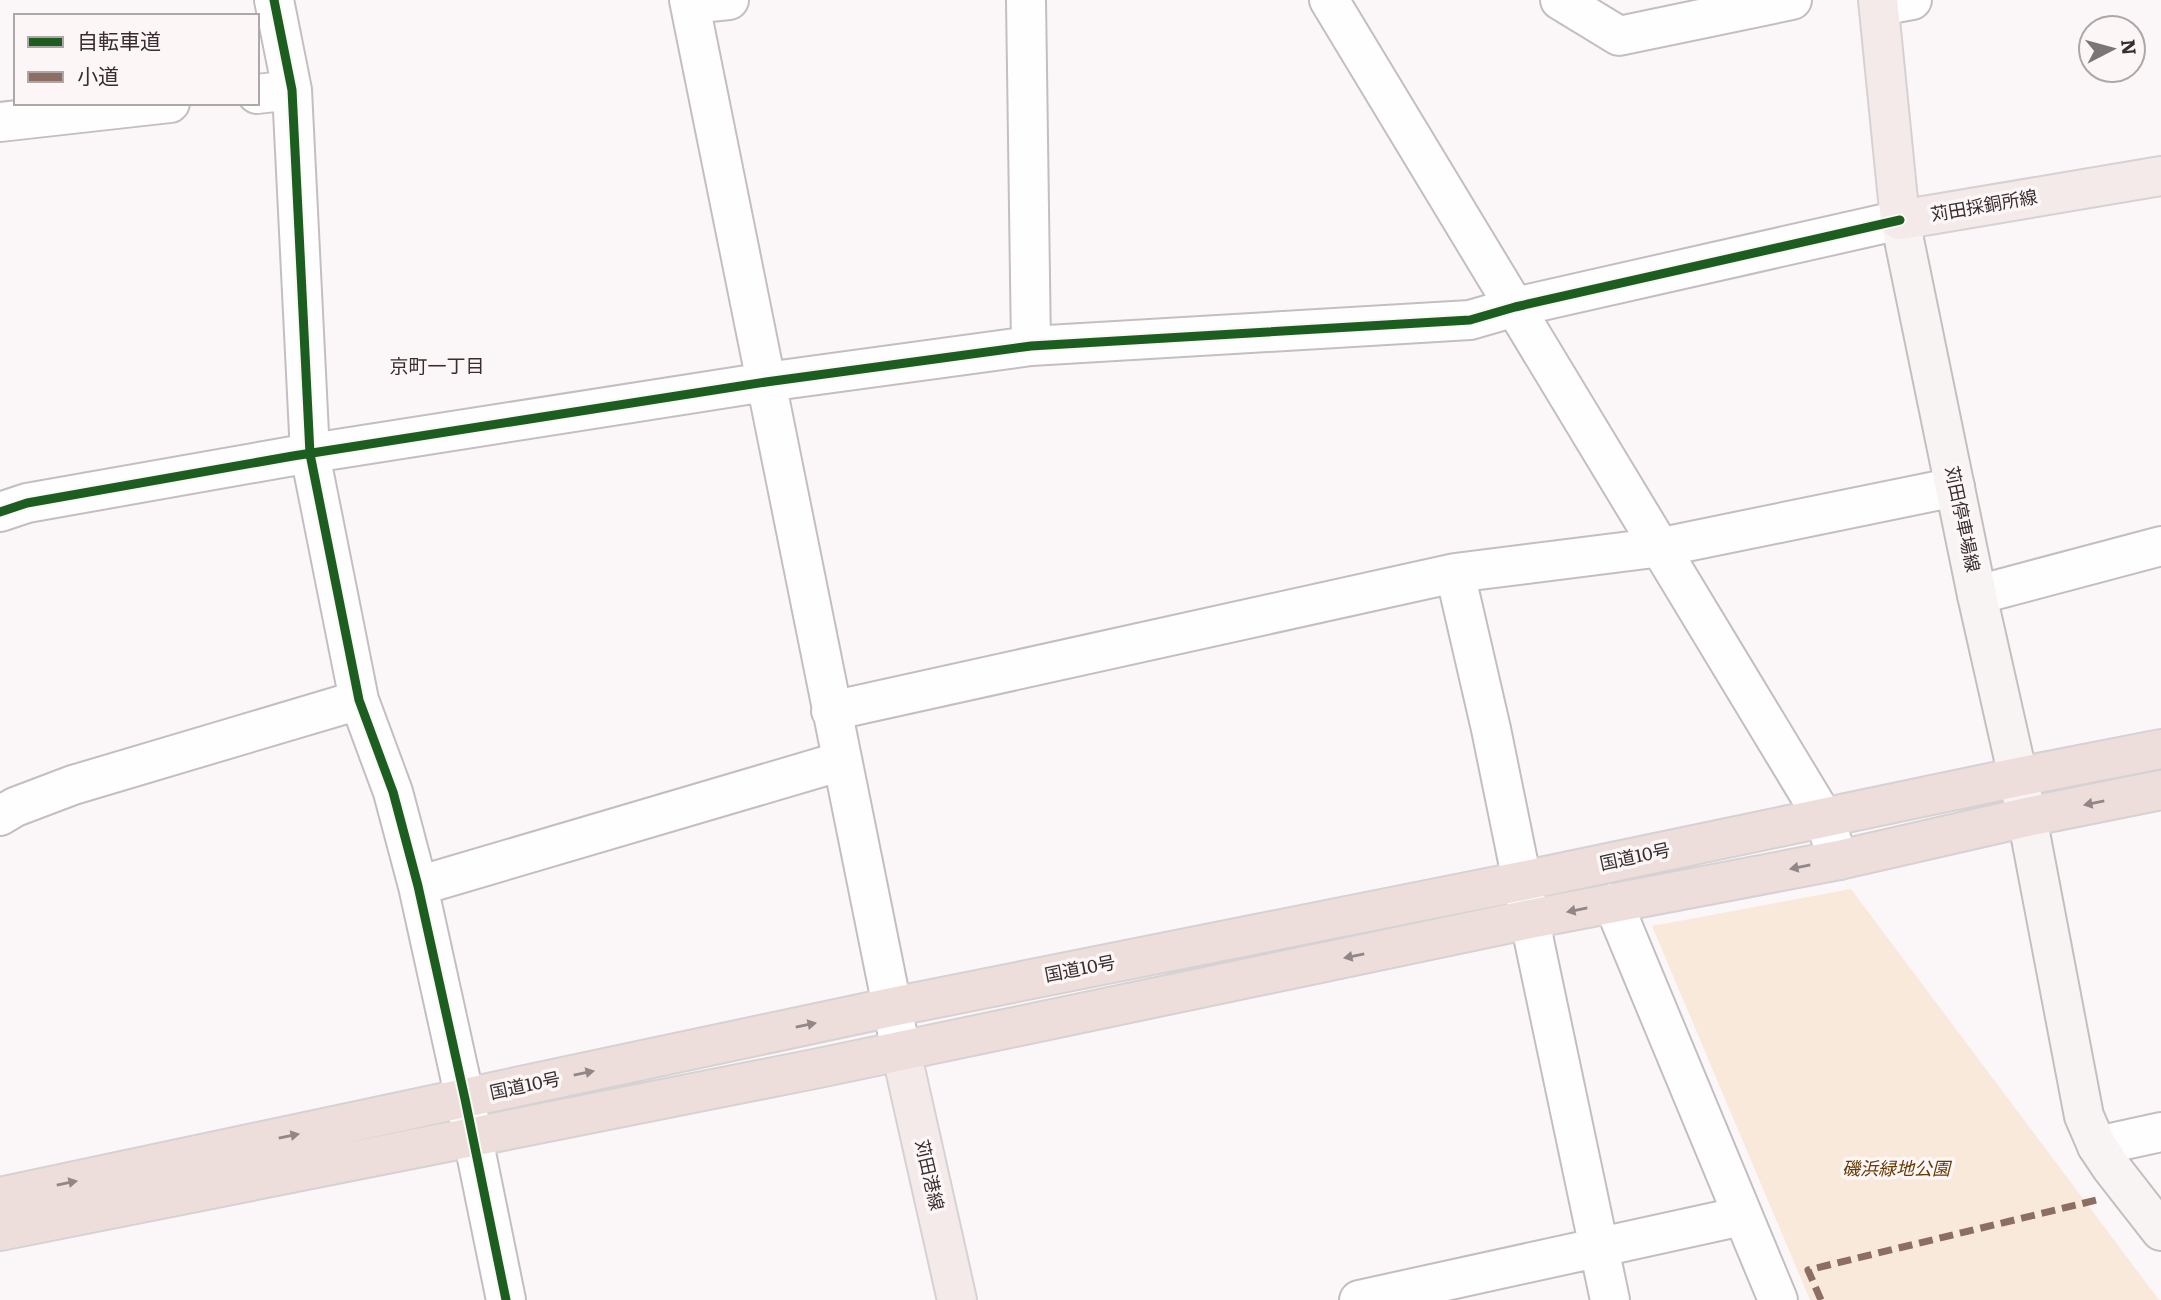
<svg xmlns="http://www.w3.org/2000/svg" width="2161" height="1300" font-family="Literata,'Noto Sans JP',serif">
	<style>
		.green { fill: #f9e9db }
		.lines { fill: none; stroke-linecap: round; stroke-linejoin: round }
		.street-casing { stroke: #c5bec0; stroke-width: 42 }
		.secondary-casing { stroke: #c5bec0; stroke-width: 42 }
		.primary-casing { stroke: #d6d2d3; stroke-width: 42 }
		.highway-casing { stroke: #d6d2d3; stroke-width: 42 }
		.street { stroke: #fefefe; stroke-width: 38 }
		.secondary { stroke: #f8f4f4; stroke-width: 38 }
		.primary { stroke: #f3eae9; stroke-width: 38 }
		.highway { stroke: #eddedb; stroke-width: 38 }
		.quiet { stroke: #8d6e63; stroke-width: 7; stroke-dasharray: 14 7; stroke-linecap: butt }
		.cycleway-casing { stroke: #fcf6f7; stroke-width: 13 }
		.cycleway { stroke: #1b5e20; stroke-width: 9 }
		.oneway { fill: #928686 }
		.labels { text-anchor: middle; stroke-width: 7; stroke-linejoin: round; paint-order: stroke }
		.street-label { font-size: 18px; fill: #382d30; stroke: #fcf6f7 }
		.park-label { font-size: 18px; font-style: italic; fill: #663b00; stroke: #fcf6f7 }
		.neighbourhood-label { font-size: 19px; fill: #382d30; stroke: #fcf6f7 }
	</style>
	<rect width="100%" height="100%" fill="#fbf7f8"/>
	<path class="green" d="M1851,889L2159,1300H1810L1652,926Z"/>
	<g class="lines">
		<defs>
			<path id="street" d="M274,0L292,90L310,454L359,700L393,792L418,886L465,1099L506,1300
				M689,0L901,1051
				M1026,0L1031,346
				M1329,0L1823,817L1839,860
				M1560,0L1619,36L1792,0
				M690,4L729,0
				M1879,6L1912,0
				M257,94L292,90
				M0,122L170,103
				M0,512L27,503L293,456L766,382L1031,346L1470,320L1515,307L1900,220
				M1455,573L1491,729L1536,950L1610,1300
				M1977,595L2161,546
				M831,711L1455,573L1662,547L1955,487
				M0,816L15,807L73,785L359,700
				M418,886L842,761
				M1613,903L1778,1300
				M2097,1146L2161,1132
				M1359,1300L1742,1216"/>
			<path id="secondary" d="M1900,220L1977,595L2027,817L2084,1116L2097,1146L2111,1167L2161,1231"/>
			<path id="primary" d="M1878,0L1900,220L2161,176
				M901,1051L957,1300"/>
			<path id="highway" d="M0,1197L892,1007L1522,881L2018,777L2161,749
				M0,1231L819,1068L1530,919L1839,860L2027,817L2161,790"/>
		</defs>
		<use href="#street" class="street-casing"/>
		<use href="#secondary" class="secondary-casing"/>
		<use href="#primary" class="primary-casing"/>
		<use href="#highway" class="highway-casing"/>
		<use href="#street" class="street"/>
		<use href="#secondary" class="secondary"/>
		<use href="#primary" class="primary"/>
		<use href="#highway" class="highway"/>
		<path class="quiet" d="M1821,1300L1808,1270L2101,1199"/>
		<defs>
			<path id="cycleway" d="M274,0L292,90L310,454L359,700L393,792L418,886L465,1099L506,1300
				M0,512L27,503L293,456L766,382L1031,346L1470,320L1515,307L1900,220"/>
		</defs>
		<use href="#cycleway" class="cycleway-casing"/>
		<use href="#cycleway" class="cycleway"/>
	</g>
	<defs><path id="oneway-solid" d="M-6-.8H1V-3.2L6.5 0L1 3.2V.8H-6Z" transform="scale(1.75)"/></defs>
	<g class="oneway">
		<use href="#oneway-solid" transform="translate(2094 803) rotate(169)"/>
		<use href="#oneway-solid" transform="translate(1800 867) rotate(169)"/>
		<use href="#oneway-solid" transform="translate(1577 910) rotate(169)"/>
		<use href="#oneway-solid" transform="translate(1354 956) rotate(168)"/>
		<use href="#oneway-solid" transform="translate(806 1025) rotate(-12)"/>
		<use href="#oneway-solid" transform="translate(584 1073) rotate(-12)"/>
		<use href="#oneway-solid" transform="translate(289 1136) rotate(-12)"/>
		<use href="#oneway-solid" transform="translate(67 1183) rotate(-12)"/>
	</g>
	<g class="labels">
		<g class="street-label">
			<text transform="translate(1984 206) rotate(-10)" y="6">苅田採銅所線</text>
			<text transform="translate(1962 519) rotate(78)" y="6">苅田停車場線</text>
			<text transform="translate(1635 857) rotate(-12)" y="6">国道10号</text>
			<text transform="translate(1080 969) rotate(-11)" y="6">国道10号</text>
			<text transform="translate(525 1086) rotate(-12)" y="6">国道10号</text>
			<text transform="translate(929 1175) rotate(77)" y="6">苅田港線</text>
		</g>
		<g class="park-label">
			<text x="1896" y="1175">磯浜緑地公園</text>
		</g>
		<g class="neighbourhood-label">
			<text x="437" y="373">京町一丁目</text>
		</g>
	</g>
	<rect x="14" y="14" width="245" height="91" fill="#fcf6f7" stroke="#aea6a7" stroke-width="2"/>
	<rect x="28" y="37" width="35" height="10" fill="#1b5e20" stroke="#aea6a7" stroke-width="2"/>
	<text x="77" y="49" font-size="21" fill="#382d30">自転車道</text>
	<rect x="28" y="72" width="35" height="10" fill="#8d6e63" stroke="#aea6a7" stroke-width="2"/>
	<text x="77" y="84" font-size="21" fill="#382d30">小道</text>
	<g transform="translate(2112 49) rotate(84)"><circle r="33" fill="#fcf6f7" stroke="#aea6a7" stroke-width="2"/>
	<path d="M0-5L12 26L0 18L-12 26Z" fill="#7c7476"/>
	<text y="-10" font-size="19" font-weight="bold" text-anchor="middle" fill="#382d30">N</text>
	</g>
</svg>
